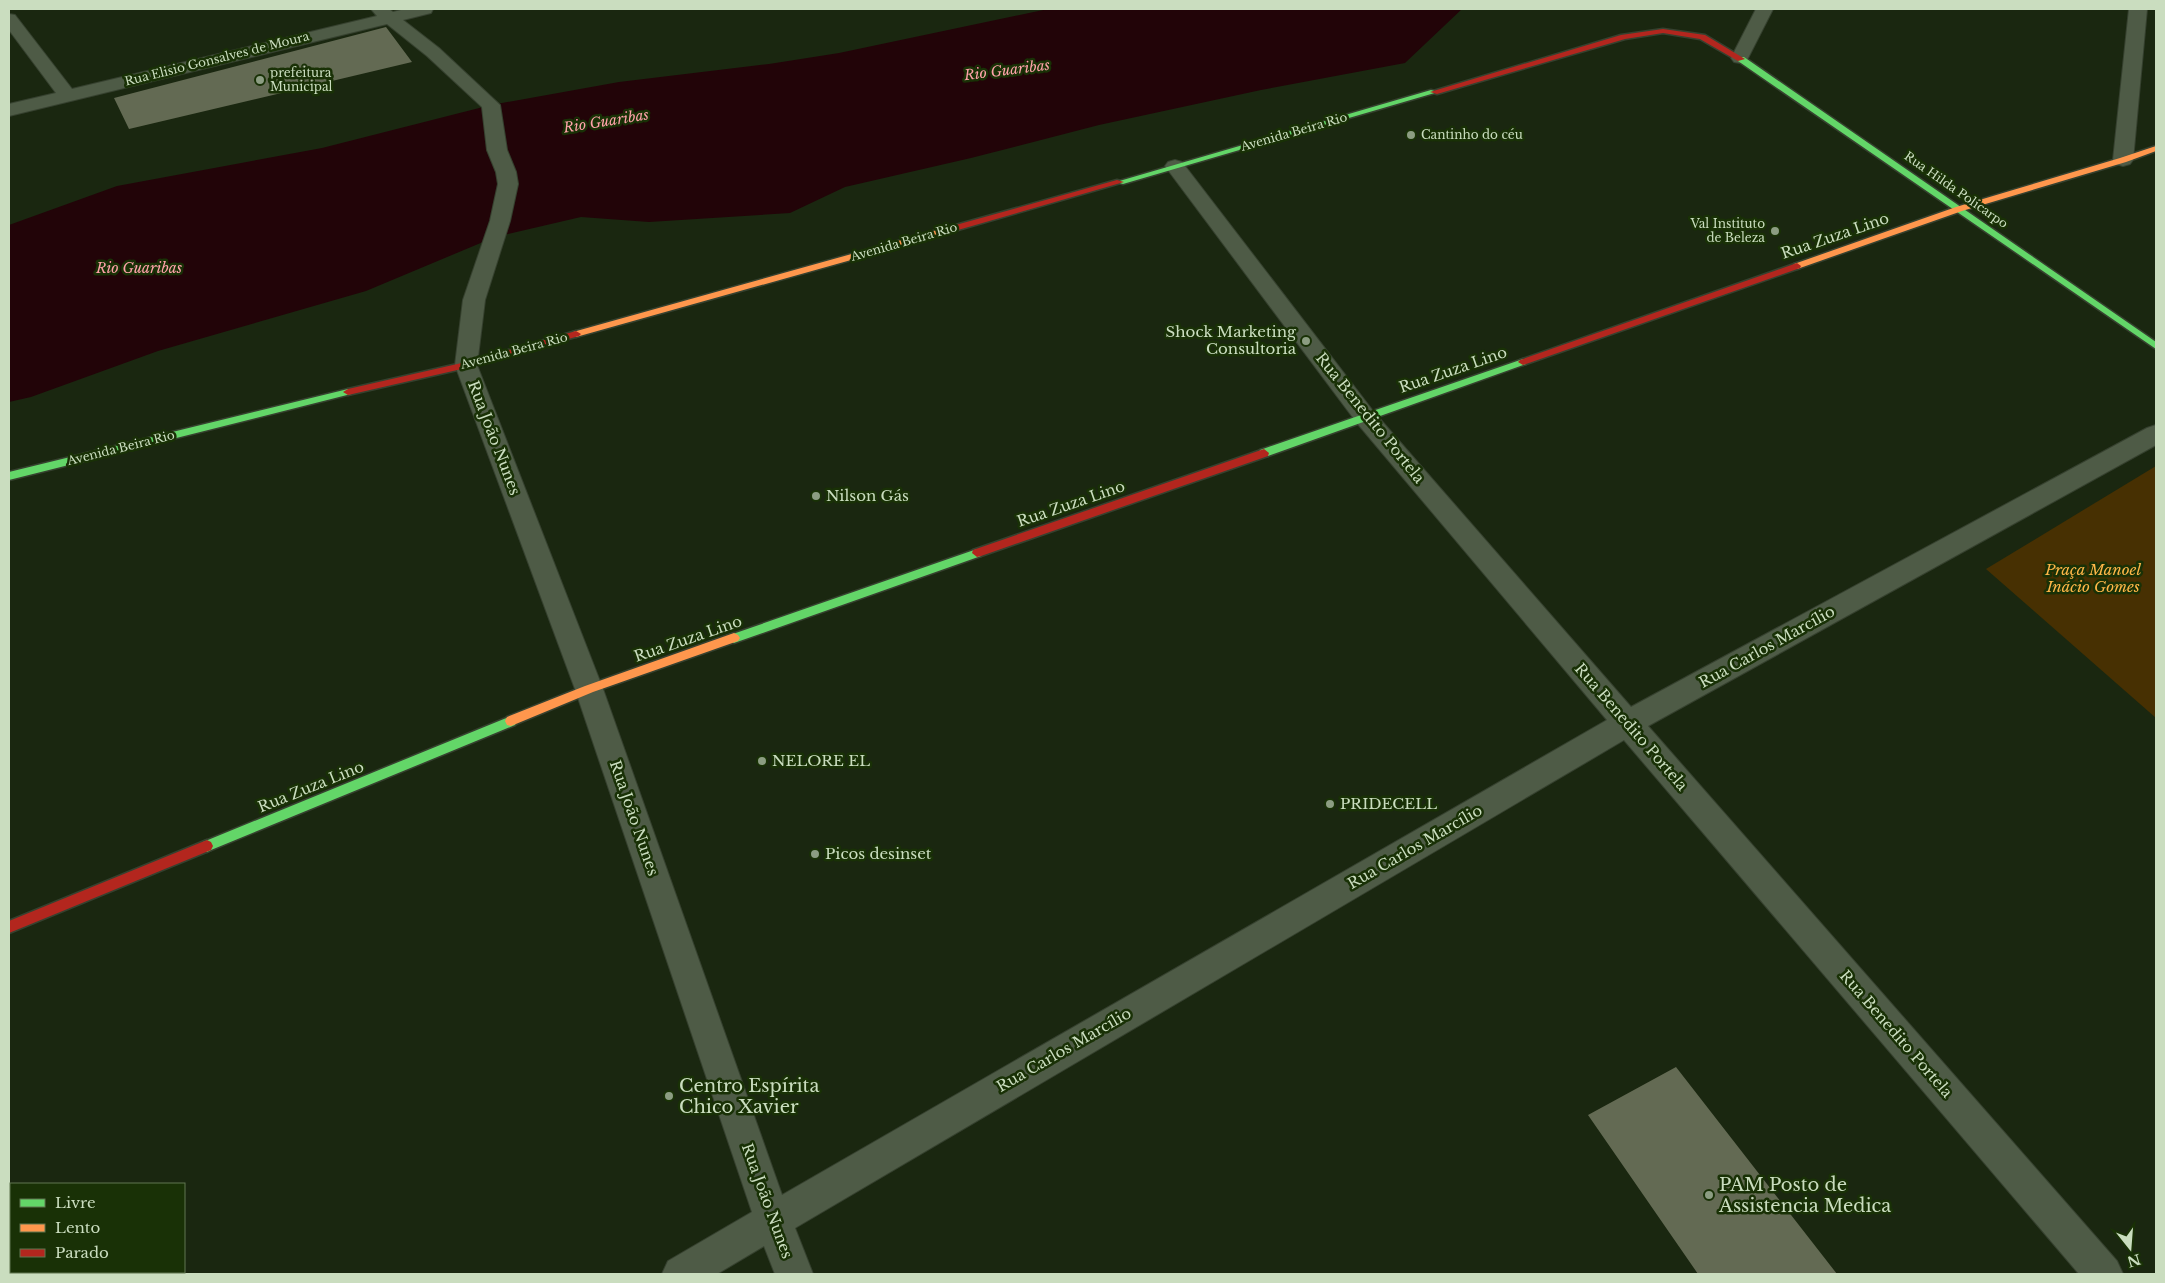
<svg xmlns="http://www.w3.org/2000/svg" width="2165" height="1283" font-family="'Libre Baskerville',serif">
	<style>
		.green { fill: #473002 }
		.water { fill: #220408 }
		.building { fill: #636a53 }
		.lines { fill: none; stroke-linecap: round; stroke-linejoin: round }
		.street-casing { stroke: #36412f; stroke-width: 2 }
		.fast-casing { stroke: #36412f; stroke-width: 3 }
		.slow-casing { stroke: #36412f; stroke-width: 3 }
		.jam-casing { stroke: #36412f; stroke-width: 3 }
		.street { fill: #4e5b46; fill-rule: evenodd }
		.fast { fill: #63d668; fill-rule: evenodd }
		.slow { fill: #ff974d; fill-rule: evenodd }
		.jam { fill: #b3261e; fill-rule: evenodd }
		.poi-dot { fill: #8c9d82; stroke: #193106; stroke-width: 2 }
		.labels { text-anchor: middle; stroke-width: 5; stroke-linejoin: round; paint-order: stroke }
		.far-street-label { font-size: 12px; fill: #caddbf; stroke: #193106 }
		.far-poi-label { font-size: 12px; fill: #caddbf; stroke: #193106; text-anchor: start }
		.far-water-label { font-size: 14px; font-style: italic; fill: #ffa2aa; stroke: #193106 }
		.street-label { font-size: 15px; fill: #caddbf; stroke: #193106 }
		.poi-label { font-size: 15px; fill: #caddbf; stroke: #193106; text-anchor: start }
		.park-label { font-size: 15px; font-style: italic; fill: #feb648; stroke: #193106 }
		.near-poi-label { font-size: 18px; fill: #caddbf; stroke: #193106; text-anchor: start }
	</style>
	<rect width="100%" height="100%" fill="#1a2710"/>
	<path class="green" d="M2156,466V718L1986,569Z"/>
	<path class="water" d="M1048,9H1462L1405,63L1261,90L1099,125L971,158L845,187L790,213L649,222L581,217L495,237L366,291L158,351L31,397L9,402V225L117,186L322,148L491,105L619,82L769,64L839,53Z"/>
	<path class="building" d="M386,27L412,62L129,129L114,98Z
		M1676,1067L1837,1274H1698L1588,1115Z"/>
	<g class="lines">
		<defs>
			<path id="street" d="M371,9H389L393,12L405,9H433L431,13L403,20L439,48L500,105L507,150L516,172L518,184L510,221L485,300L477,365L603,689L782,1195L1607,720L1357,423L1165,166L1168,162L1175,160L1182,162L1373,411L1631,707L2147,428L2156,425V445L1648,726L2117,1261L2123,1274H2079L1624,740L795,1228L813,1274H775L764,1246L717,1274H662L668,1261L752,1212L575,689L455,365L463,300L490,221L498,184L496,172L487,150L482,107L427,56L387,24L9,116V104L56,93L9,30V14L15,15L72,89L377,16Z
				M1756,9H1773L1746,62L1740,63L1734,62L1731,58Z
				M2129,9H2147L2133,160L2130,164L2123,166L2116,164L2113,160Z"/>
			<path id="fast" d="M1738,57H1744L2156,342V349L1738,61Z
				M1431,90L1438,92L1123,184L1116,182Z
				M1523,359L1526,360V364L1268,456H1260L1259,453L1260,450Z
				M348,389L353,392L351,394L9,480V472Z
				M977,549L982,553L981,556L734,643L730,641L728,638L730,635Z
				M511,716L515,717L517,721L515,725L211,850L207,852L203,850L201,846L203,842Z"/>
			<path id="slow" d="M2156,146V151L2126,162L1962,211L1800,268L1797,269L1793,266L1794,264L1956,207L2120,158Z
				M948,227L952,230L951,232L576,337L571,334L573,332Z
				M734,633L738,635L740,638L738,641L593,692L511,726L507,725L505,721L507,717L585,686Z"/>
			<path id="jam" d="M1663,29L1705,35L1745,59L1738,61L1700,39L1663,33L1625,39L1437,94L1430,92L1621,35Z
				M1117,180L1124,182L951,232H945L944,230L945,228Z
				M1797,263L1801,266L1800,268L1526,364L1523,365L1518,362L1520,360Z
				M576,331L581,334L579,336L466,368L348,395L343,392L348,389L466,362Z
				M1264,449L1269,453L1268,456L981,556L977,557L972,553L973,550Z
				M207,840L211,842L213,846L211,850L9,933V921Z"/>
		</defs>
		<use href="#street" class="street-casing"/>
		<use href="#fast" class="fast-casing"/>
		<use href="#slow" class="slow-casing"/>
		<use href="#jam" class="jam-casing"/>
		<use href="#street" class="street"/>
		<use href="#fast" class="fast"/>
		<use href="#slow" class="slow"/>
		<use href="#jam" class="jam"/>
	</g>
	<g class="poi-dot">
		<circle cx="260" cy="80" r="5"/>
		<circle cx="1411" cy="135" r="5"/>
		<circle cx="1775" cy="231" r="5"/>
		<circle cx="1306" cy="341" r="5"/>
		<circle cx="816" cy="496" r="5"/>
		<circle cx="762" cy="761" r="5"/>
		<circle cx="1330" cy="804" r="5"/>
		<circle cx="815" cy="854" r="5"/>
		<circle cx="669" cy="1096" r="5"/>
		<circle cx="1709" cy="1195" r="5"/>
	</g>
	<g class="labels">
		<g class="far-street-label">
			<text transform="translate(217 59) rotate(-14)" y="4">Rua Elisio Gonsalves de Moura</text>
			<text transform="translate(1294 132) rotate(-16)" y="4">Avenida Beira Rio</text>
			<text transform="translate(1956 190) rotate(35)" y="4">Rua Hilda Policarpo</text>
			<text transform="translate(904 242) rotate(-16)" y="4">Avenida Beira Rio</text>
			<text transform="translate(514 351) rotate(-15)" y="4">Avenida Beira Rio</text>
			<text transform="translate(121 448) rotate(-14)" y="4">Avenida Beira Rio</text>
		</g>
		<g class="far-poi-label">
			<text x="270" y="77">prefeitura<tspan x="270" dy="14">Municipal</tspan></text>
			<text x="1421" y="139">Cantinho do céu</text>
			<text x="1765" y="228" text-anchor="end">Val Instituto<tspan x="1765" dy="14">de Beleza</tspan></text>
		</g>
		<g class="far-water-label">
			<text transform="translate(1007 70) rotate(-7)" y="5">Rio Guaribas</text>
			<text transform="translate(606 121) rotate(-9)" y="5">Rio Guaribas</text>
			<text x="139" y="273">Rio Guaribas</text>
		</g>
		<g class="street-label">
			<text transform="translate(1835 236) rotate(-19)" y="5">Rua Zuza Lino</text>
			<text transform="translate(1453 370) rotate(-19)" y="5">Rua Zuza Lino</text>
			<text transform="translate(1370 418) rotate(51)" y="5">Rua Benedito Portela</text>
			<text transform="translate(494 438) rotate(69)" y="5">Rua João Nunes</text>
			<text transform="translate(1071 504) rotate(-19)" y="5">Rua Zuza Lino</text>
			<text transform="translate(688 639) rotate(-19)" y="5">Rua Zuza Lino</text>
			<text transform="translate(1767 647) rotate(-29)" y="5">Rua Carlos Marcílio</text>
			<text transform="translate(1631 727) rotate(49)" y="5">Rua Benedito Portela</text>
			<text transform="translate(311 787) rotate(-22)" y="5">Rua Zuza Lino</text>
			<text transform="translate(634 818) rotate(71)" y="5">Rua João Nunes</text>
			<text transform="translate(1415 847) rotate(-30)" y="5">Rua Carlos Marcílio</text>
			<text transform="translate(1896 1034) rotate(49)" y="5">Rua Benedito Portela</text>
			<text transform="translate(1064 1050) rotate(-30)" y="5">Rua Carlos Marcílio</text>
			<text transform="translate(767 1201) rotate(70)" y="5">Rua João Nunes</text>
		</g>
		<g class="poi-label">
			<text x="1296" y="337" text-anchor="end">Shock Marketing<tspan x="1296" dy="17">Consultoria</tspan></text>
			<text x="826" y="501">Nilson Gás</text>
			<text x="772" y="766">NELORE EL</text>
			<text x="1340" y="809">PRIDECELL</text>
			<text x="825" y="859">Picos desinset</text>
		</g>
		<g class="park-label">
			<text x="2093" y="575">Praça Manoel<tspan x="2093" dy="17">Inácio Gomes</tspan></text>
		</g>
		<g class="near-poi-label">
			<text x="679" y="1092">Centro Espírita<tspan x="679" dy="21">Chico Xavier</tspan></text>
			<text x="1719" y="1191">PAM Posto de<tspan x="1719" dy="21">Assistencia Medica</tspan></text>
		</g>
	</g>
	<rect width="2165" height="1283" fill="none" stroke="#caddbf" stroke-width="20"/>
	<rect x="10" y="1183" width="175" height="90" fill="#193106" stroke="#607650"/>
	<rect x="20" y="1199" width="25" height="8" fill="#63d668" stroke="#607650"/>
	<text x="55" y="1208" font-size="15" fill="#caddbf">Livre</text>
	<rect x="20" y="1224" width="25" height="8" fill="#ff974d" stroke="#607650"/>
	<text x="55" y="1233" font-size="15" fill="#caddbf">Lento</text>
	<rect x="20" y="1249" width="25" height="8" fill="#b3261e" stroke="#607650"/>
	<text x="55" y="1258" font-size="15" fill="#caddbf">Parado</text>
	<g transform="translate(2130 1248) rotate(163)" stroke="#193106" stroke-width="4" paint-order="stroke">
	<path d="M0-4L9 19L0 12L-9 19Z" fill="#caddbf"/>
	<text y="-8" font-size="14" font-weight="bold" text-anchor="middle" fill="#caddbf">N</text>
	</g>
</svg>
